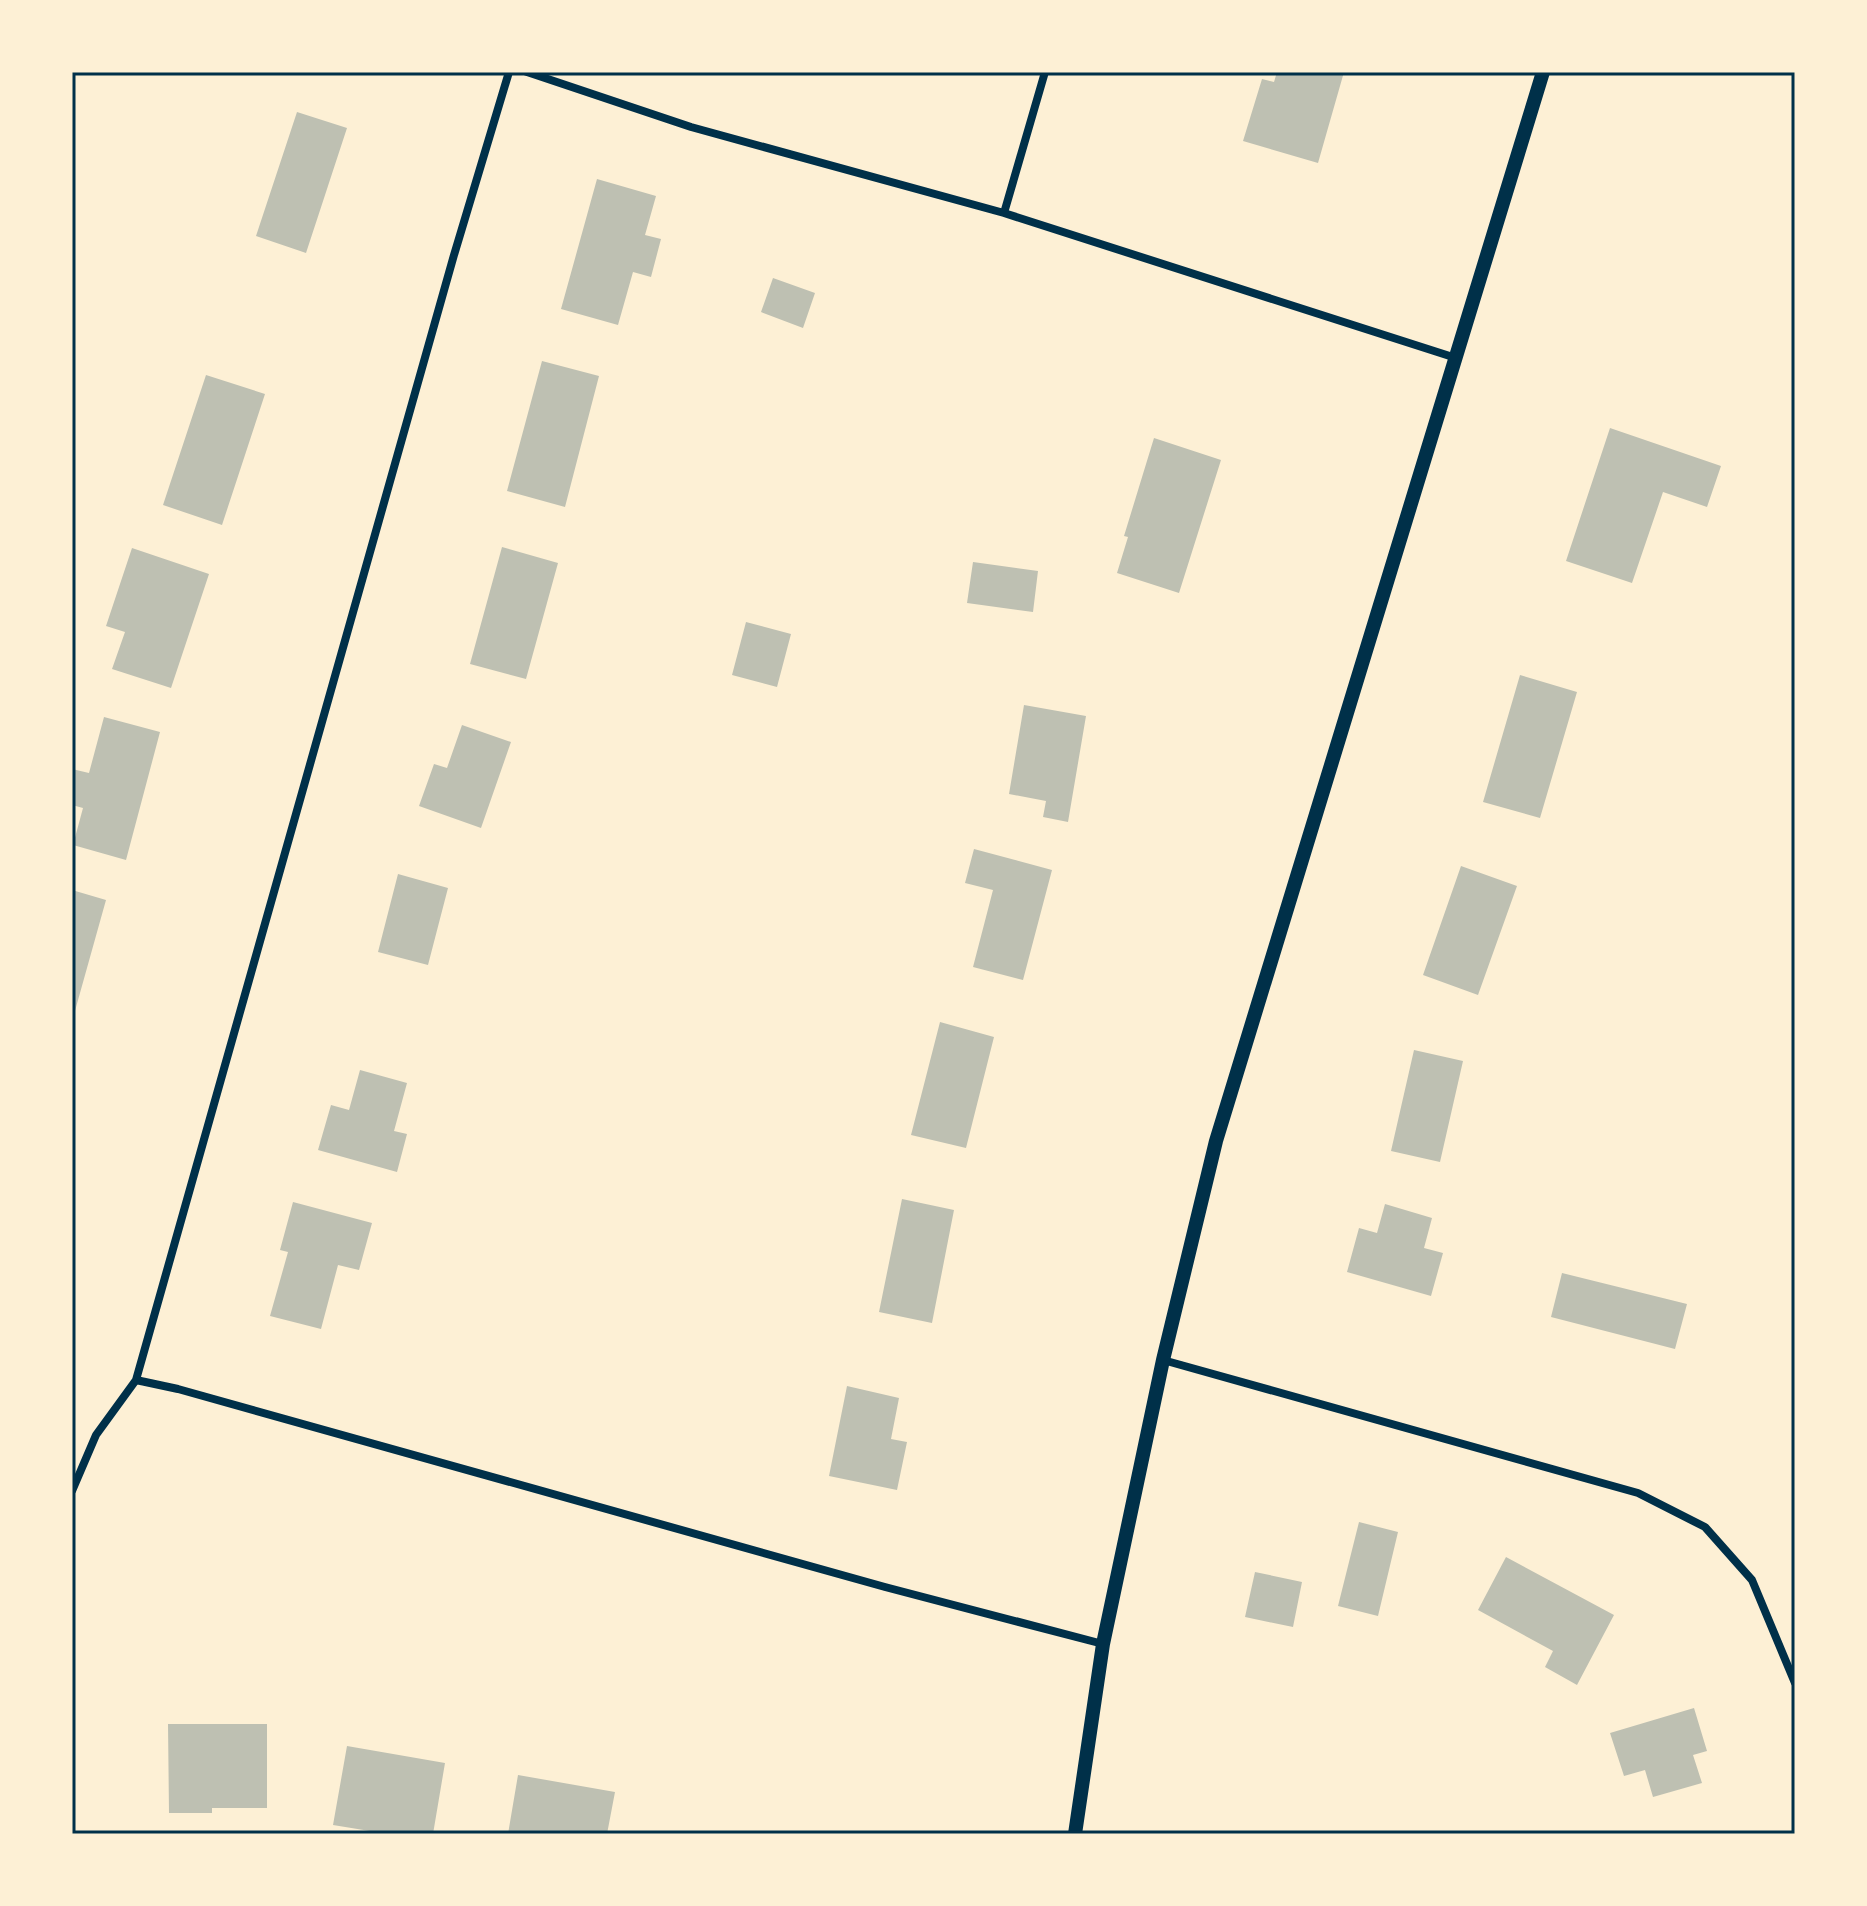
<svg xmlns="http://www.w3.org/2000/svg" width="1867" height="1906" font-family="'Sofia Sans Condensed',sans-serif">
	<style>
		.building { fill: #bec0b2 }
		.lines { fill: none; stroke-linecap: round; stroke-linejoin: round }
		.minor { stroke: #003049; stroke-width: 8 }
		.tertiary { stroke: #003049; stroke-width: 14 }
		.neatline { fill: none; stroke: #003049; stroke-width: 3 }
	</style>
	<rect width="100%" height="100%" fill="#fdf0d5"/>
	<path class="building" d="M1277,72H1344L1318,163L1243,141L1262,79L1274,82Z
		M297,112L347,128L306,253L256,236Z
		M597,179L656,196L645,235L661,239L651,277L633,272L618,325L561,309Z
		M773,278L815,293L803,328L761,312Z
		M542,361L599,376L565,507L507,491Z
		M206,375L265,394L222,525L163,505Z
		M1610,428L1721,466L1707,507L1663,492L1632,583L1566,561Z
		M1154,438L1221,460L1179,593L1117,573L1128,537L1124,536Z
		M502,547L558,563L526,679L470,664Z
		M132,548L209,574L171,688L112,669L125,632L106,626Z
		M973,562L1038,571L1033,612L967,603Z
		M746,622L791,634L777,687L732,675Z
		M1520,675L1577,692L1540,818L1483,802Z
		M1024,705L1086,716L1068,822L1043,817L1046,801L1009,794Z
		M104,717L160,732L126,860L73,845L83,808L72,805V769L89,773Z
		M462,725L511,742L481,828L419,806L434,764L447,768Z
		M974,849L1052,870L1023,980L973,967L993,890L965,883Z
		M1461,866L1517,886L1478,995L1423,975Z
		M398,874L448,888L428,965L378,952Z
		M72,890L106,900L73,1018H72Z
		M940,1022L994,1037L966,1148L911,1135Z
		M1414,1050L1463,1061L1440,1162L1391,1151Z
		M360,1070L407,1083L394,1131L407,1134L397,1172L318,1150L331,1105L349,1110Z
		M902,1199L954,1210L932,1323L879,1312Z
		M293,1202L372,1223L359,1270L338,1265L321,1329L270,1316L288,1252L280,1250Z
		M1385,1204L1432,1218L1424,1248L1443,1253L1431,1296L1347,1272L1359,1228L1377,1233Z
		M1562,1273L1687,1304L1675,1349L1551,1317Z
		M847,1386L899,1398L891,1439L907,1442L897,1490L829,1476Z
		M1359,1522L1398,1532L1378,1616L1338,1606Z
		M1506,1557L1614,1615L1577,1685L1545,1667L1553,1651L1478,1610Z
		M1255,1572L1302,1582L1293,1627L1245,1617Z
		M1694,1708L1707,1751L1693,1755L1702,1783L1653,1797L1645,1770L1624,1776L1610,1733Z
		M168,1724H267V1808H212V1813H169Z
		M347,1746L445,1763L433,1834H388L333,1825Z
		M518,1775L615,1792L607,1834H508Z"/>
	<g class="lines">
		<path class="minor" d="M527,72L691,127L1004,213L1456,358
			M1004,213L1045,72
			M1163,1360L1638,1493L1705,1527L1752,1580L1795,1683
			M136,1380L178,1389L885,1587L1103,1644
			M72,1491L96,1435L136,1380L454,255L509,72"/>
		<path class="tertiary" d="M1075,1834L1103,1644L1163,1360L1216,1141L1543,72"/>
	</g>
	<rect width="1867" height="1906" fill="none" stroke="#fdf0d5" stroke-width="148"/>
	<rect x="74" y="74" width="1719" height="1758" class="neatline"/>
</svg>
